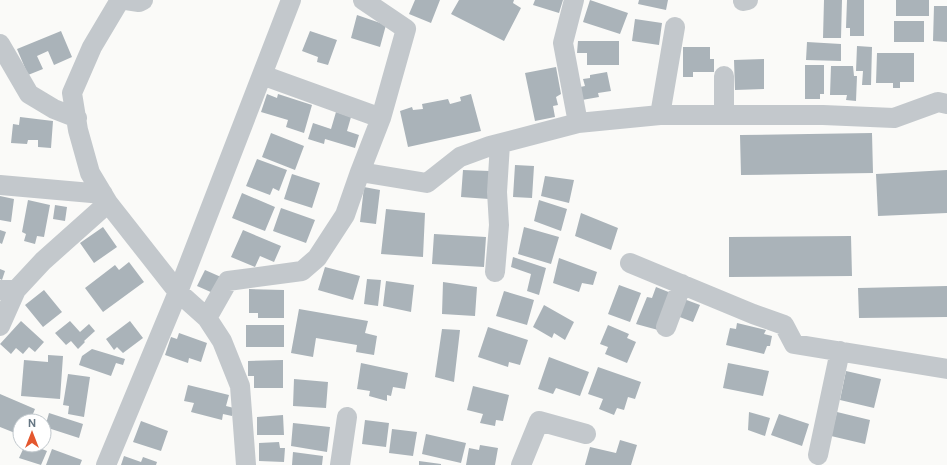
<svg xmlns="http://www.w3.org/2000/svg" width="947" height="465" font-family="'DM Sans',sans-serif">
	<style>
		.building { fill: #aab3b9 }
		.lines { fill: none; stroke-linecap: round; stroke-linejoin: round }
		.minor { stroke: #c3c8cc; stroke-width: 20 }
	</style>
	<rect width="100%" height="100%" fill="#fafaf8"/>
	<path class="building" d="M415,0H440L431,23L409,14Z
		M459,0H514L513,3L521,8L504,41L451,14Z
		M535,0H563L559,13L533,5Z
		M590,0L628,13L620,34L583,22Z
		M639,0H668L666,10L638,4Z
		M824,0H842L841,38H823Z
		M847,0H864V36H850V28H846Z
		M896,0H929V16H896Z
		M934,6H947V42L933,41Z
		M357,15L386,25L380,47L351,38Z
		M635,19L662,23L659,45L632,41Z
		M894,21H924V42H894Z
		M61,31L72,57L54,65L48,51L37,56L43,69L28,75L17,49Z
		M310,31L337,40L328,65L317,62L318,57L302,51Z
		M578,41H619V65H587V53H577Z
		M807,42L841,44V61L806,60Z
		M857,46L872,47L871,85H862L863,71H856Z
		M683,47H710V59H714V72H693V77H683Z
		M877,53H914V82H900V88H893V83H876Z
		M764,59V89L735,90L734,60Z
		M805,65H824V94H820V99H805Z
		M831,66H853L854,76H857L856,101L846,100L847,95H830Z
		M556,67L561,94L556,97L558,105L553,106L555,117L535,121L525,73Z
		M607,72L611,91L598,93L599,97L582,100L580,87L585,86L583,79L590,78V75Z
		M267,94L277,98L278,94L312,105L304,133L286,127L288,120L261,112Z
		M471,94L481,131L408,147L400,111L412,107L413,110L423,109L422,104L448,99L450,104L461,101L460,97Z
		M336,112L351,117L347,131L359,135L355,148L325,139L324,144L308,139L313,123L331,129Z
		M20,117L53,121L51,148L38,147V140H28L27,144L11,143L13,124L19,125Z
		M271,133L304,146L295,170L262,157Z
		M872,133L873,173L741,175L740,135Z
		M257,159L287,170L279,191L273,188L270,195L246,186Z
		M515,165L534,166L532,198L513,197Z
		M463,170L490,171L489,199L461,197Z
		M947,170V213L878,216L876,174Z
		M292,174L320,183L312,208L284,199Z
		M545,176L574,180L569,203L541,196Z
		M364,187L380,190L376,224L360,222Z
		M242,193L275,207L265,231L232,218Z
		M0,196L14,199L11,222L0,220Z
		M28,200L50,205L44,237L37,236L35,244L24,241L26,234L22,232Z
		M539,200L567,209L561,231L534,221Z
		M55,205L67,207L65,221L53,219Z
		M281,208L315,220L306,243L273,231Z
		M386,209L425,213L423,257L381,254Z
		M581,213L618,228L611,250L575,236Z
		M103,227L117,247L94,263L80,243Z
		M524,227L559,237L551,264L518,254Z
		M0,230L6,232L2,244L0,243Z
		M243,230L281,246L274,262L260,256L255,267L231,257Z
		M434,234L486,237L484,267L432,264Z
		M851,236L852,276L729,277V237Z
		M513,257L546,268L539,295L527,291L531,274L511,267Z
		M559,258L597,272L593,285L582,283L579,292L553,283Z
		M129,262L144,282L103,312L85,288L115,265L119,270Z
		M325,267L360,276L353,300L318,290Z
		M0,269L5,271L2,280L0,279Z
		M205,270L221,277L213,293L197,286Z
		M367,279L381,280L378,306L364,304Z
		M386,281L414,285L411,312L383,306Z
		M443,282L477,287L475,316L442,314Z
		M619,285L641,293L630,322L608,314Z
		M947,286V317L859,318L858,288Z
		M656,287L671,293L658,330L636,324L647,297L652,298Z
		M249,289L284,290V318H258V313H249Z
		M44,290L62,312L43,327L25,305Z
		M504,291L534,300L527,325L496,316Z
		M684,299L700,305L693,322L677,316Z
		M544,305L574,322L565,340L554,333L552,338L533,327Z
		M299,309L368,321L365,333L377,336L374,355L356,352L357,345L316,338L313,357L291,353Z
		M21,321L44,342L35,352L29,347L23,354L16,348L11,354L0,344Z
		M70,321L80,332L89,324L95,331L84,341L85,342L78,349L71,341L66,345L55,333Z
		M130,321L143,338L123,353L117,347L114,350L106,339Z
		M737,323L766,330L764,334L772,336L770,346H767L764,354L726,345L730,328L736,329Z
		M246,325H284V347H246Z
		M608,325L629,334L627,338L636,342L627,363L605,354L608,347L600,344Z
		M488,327L528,340L520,365L509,362L508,367L478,357Z
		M442,329L460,330L454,382L435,377Z
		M179,333L207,343L201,362L189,358L188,363L165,355L171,337L177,339Z
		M92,349L125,359L123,365L116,363L111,376L79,365L82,356Z
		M48,355L63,356L60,399L21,396L24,360L48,362Z
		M549,357L589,372L580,396L556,388L553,394L538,389Z
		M283,360V388H254V376H248V361Z
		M361,363L408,373L405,389L393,387L391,396L387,395V401L369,396L370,391L357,389Z
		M728,363L769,371L763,396L723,388Z
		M598,367L641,382L635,399L628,397L624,410L617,408L614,415L599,409L603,399L588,394Z
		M846,371L881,379L874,408L840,400Z
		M68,374L90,377L84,417L68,414L69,406L63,405Z
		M294,379L328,382L326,408L293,406Z
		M188,385L229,395L226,406L234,408L232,416L223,414L222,420L191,412L194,403L184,401Z
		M473,386L509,395L503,421L496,420L495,426L480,423L483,414L467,410Z
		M0,394L35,409L30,421H20V435L0,427Z
		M749,412L770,418L765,436L748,430Z
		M837,412L870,420L865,444L831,436Z
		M49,413L83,424L79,438L45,427Z
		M779,414L809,424L802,446L771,435Z
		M283,415L284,435H257V417Z
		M365,420L389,423L386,447L362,444Z
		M141,421L168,431L161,451L133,442Z
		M293,423L330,427L327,452L291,446Z
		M392,429L417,432L413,456L389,453Z
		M426,434L466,443L461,463L422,454Z
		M620,440L637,445L631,465H585L590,447L616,453Z
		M279,442L280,448H285L284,462L259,461V443Z
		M25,445H44L42,449L47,451L41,465L19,458Z
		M480,445L498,448L495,465H466L469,448L479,450Z
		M52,449L82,460L80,465H46Z
		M293,452L323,456L322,465H292Z
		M124,456L141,462L143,457L157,462L156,465H121Z
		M419,461L441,464V465H419Z"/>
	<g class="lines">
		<path class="minor" d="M120,0L92,47L72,93L78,130L90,173L108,203L178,292L207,318L222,341L240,386L246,465
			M126,0L139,2L143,0
			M574,0L563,43L578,123
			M743,1L748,0
			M0,44L29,94L54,109L77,118
			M262,75L381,118
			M660,115L675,27
			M724,115V76
			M360,172L381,118L406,29L363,0
			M0,185L103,194
			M630,263L753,314L784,325L794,344L947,369
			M495,272L499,225L497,192L500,144
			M0,290H16L43,261L108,203
			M207,318L228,281L302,271L317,258L345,215L360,172L427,183L460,157L490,146L578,123L660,115H823L894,118L938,102L947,104
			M0,326L16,290
			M666,327L682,284
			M818,455L840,351
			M106,465L178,292L291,0
			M340,465L347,417
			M521,465L539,421L586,434"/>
	</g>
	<g transform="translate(32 433)"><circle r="19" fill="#ffffff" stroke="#c1c8cd"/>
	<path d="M0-3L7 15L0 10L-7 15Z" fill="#e4572e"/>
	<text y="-6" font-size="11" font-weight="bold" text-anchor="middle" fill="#657683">N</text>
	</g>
</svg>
